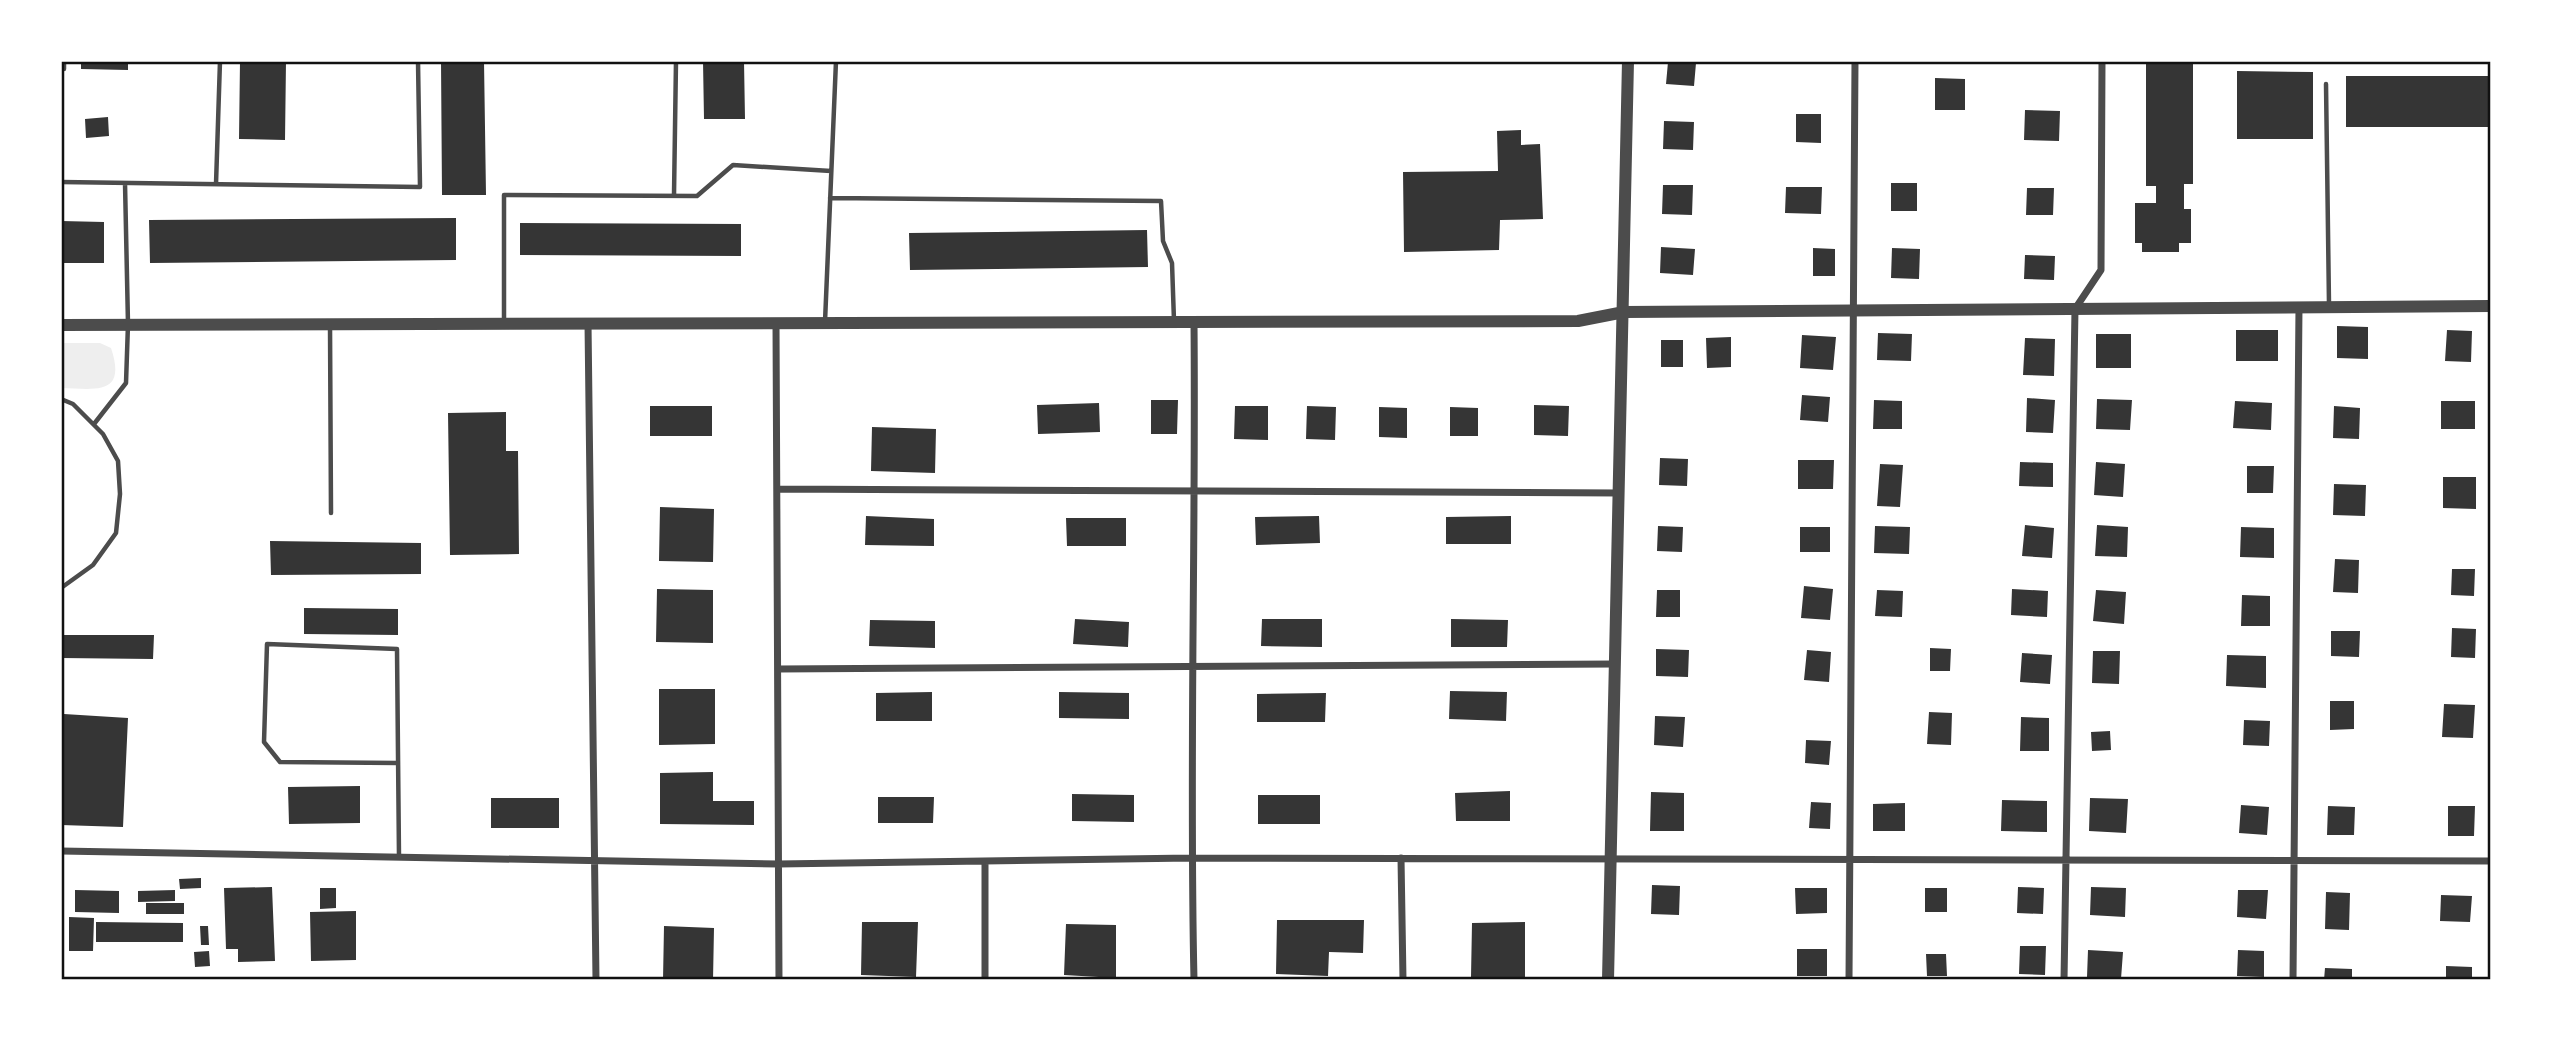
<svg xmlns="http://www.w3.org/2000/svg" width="2552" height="1041" font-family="Literata,serif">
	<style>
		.green { fill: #eee }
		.building { fill: #353535 }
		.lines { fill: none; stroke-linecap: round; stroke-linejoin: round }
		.service { stroke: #4c4c4c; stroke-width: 4.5 }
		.minor { stroke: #4c4c4c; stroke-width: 7 }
		.tertiary { stroke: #4c4c4c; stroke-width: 12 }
		.neatline { fill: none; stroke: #111; stroke-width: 2.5 }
	</style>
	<rect width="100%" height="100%" fill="#fff"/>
	<path class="green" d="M61,343H100L111,348C127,396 96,389 61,388Z"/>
	<path class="building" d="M81,61H128V70L81,69Z
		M240,61H286L285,140L239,139Z
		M441,61H484L486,195H442Z
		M703,61H744L745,119H704Z
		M2146,61H2193V184H2184V209H2191V243H2179V252H2142V243H2135V203H2156V186H2146Z
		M1668,62L1696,63L1694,86L1666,84Z
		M2237,71L2313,72V139H2237Z
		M2346,76H2491V127H2346Z
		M1935,78L1965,79V110H1935Z
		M2025,110L2060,111L2059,141L2024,140Z
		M1796,114H1821V143L1796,142Z
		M108,117L109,136L86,138L85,119Z
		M1664,121L1694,122L1693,150L1663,149Z
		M1521,130V145L1540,144L1543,219L1500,220L1499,250L1404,252L1403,172L1498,171L1497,131Z
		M1891,183H1917V211H1891Z
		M1663,185H1693L1692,215L1662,214Z
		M1786,187H1822L1821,214L1785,213Z
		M2027,188H2054L2053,215H2026Z
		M456,218V260L150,263L149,220Z
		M61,221L104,222V263H61Z
		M520,223L741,224V256L520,255Z
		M1147,230L1148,267L910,270L909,233Z
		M1661,247L1695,249L1693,275L1660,273Z
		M1813,248L1835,249V276H1813Z
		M1892,248L1920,249L1919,279L1891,278Z
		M2025,255L2055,256L2054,280L2024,279Z
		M2337,326L2368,327V359L2337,358Z
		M2236,330H2278V361H2236Z
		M2447,330L2472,331L2471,362L2445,361Z
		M1878,333L1912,334L1911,361L1877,360Z
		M2096,334H2131V368H2096Z
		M1802,335L1836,337L1833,370L1800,368Z
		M1731,337V367L1707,368L1706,338Z
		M2025,338L2055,339L2054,376L2023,375Z
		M1661,340H1683V367H1661Z
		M1802,395L1830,397L1828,422L1800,420Z
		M2027,398L2055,400L2053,433L2026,432Z
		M2097,399L2132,400L2130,430L2096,429Z
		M1151,400H1178L1177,434H1151Z
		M1874,400L1902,401V429H1873Z
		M2235,401L2272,403L2271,430L2233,428Z
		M2441,401H2475V429H2441Z
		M1099,403L1100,432L1038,434L1037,405Z
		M1534,405L1569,406L1568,436L1534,435Z
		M650,406H712V436H650Z
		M1235,406H1268V440L1234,439Z
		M1307,406L1336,407L1335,440L1306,439Z
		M2334,406L2360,408L2359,439L2333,438Z
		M1379,407L1407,408V438L1379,437Z
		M1450,407L1478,408V436H1450Z
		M506,412V451H518L519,554L450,555L448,413Z
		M872,427L936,429L935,473L871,471Z
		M1660,458L1688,459L1687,486L1659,485Z
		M1798,460H1834L1833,489H1798Z
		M2020,462L2053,463V487L2019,486Z
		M2096,462L2125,464L2123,497L2094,495Z
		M1880,464L1903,465L1900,507L1877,506Z
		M2247,466H2274L2273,493H2247Z
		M2443,477H2476V509L2443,508Z
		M2334,484L2366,485L2365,516L2333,515Z
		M660,507L714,509L713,562L659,561Z
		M866,516L934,519V546L865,545Z
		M1319,516L1320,543L1256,545L1255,517Z
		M1511,516V544H1446V517Z
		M1066,518H1126V546H1067Z
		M2025,525L2054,528L2052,558L2022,556Z
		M2097,525L2128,527L2127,557L2095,556Z
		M1658,526L1683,527L1682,552L1657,551Z
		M1875,526L1910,527L1909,554L1874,553Z
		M1800,527H1830V552H1800Z
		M2241,527L2274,528V558L2240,557Z
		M270,541L421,543V574L271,575Z
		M2335,559L2359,560L2358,593L2333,592Z
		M2452,569H2475L2474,596L2451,595Z
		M1804,586L1833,589L1830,620L1801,618Z
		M657,589L713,590V643L656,642Z
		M2012,589L2048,591L2047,617L2011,615Z
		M1657,590H1680V617H1656Z
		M1877,590L1903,591L1902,617L1875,616Z
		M2096,590L2126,592L2124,624L2093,621Z
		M2242,595L2270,596V626H2241Z
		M304,608L398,609V635L304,634Z
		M1075,619L1129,622L1128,647L1073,644Z
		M1262,619H1322V647L1261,646Z
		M1451,619L1508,620L1507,647H1451Z
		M870,620L935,621V648L869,646Z
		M2452,628L2476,629L2475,658L2451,657Z
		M2331,631H2360L2359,657L2331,656Z
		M61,635H154L153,659L61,658Z
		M1930,648L1951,649L1950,671H1930Z
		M1656,649L1689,650L1688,677L1656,676Z
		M1807,650L1831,652L1829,682L1804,680Z
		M2093,651H2120L2119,684L2092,683Z
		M2022,653L2052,655L2050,684L2020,682Z
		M2227,655L2266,656V688L2226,686Z
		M659,689H715V744L659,745Z
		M1450,691L1507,692L1506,721L1449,719Z
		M932,692V721H876V693Z
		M1059,692L1129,693V719L1059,718Z
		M1326,693L1325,722H1257V694Z
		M2330,701H2354V729L2330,730Z
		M2444,704L2475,705L2473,738L2442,737Z
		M1929,712L1952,713L1951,745L1927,744Z
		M64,714L128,718L123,827L61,825Z
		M1655,716L1685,717L1683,747L1654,745Z
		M2021,717L2049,718V751H2020Z
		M2244,720L2270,721L2269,746L2243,745Z
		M2110,731L2111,750L2092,751L2091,732Z
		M1806,740L1831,741L1829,765L1805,763Z
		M713,772V801H754V825L660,824V773Z
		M360,786V823L289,824L288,787Z
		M1510,791V821H1456L1455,793Z
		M1651,792L1684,793V831H1650Z
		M1072,794L1134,795V822L1072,821Z
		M1258,795H1320V824H1258Z
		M878,797H934L933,823H878Z
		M491,798H559V828H491Z
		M2090,798L2128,799L2126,833L2089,831Z
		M2002,800L2047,801V832L2001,831Z
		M1811,802L1831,803L1830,829L1809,828Z
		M1905,803V831H1873V804Z
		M2241,805L2269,807L2267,835L2239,833Z
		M2328,806L2355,807L2354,835H2327Z
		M2448,806H2475L2474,836H2448Z
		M201,878V888L180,889L179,879Z
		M1652,885L1680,886L1679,915L1651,914Z
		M272,887L275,961L238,962V949H226L224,888Z
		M2018,887L2044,888L2043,914L2017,913Z
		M2091,887L2126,888L2125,917L2090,915Z
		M320,888H336V908L320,909Z
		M1795,888H1827V913L1796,914Z
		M1925,888H1947V912H1925Z
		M75,890L119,891V913L75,912Z
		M175,890V901L138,902V891Z
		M2238,890H2268L2266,919L2237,917Z
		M2326,892L2350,893L2349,930L2325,929Z
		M2441,895L2472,896L2470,922L2440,921Z
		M146,903H184V914H146Z
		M356,911V960L311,961L310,912Z
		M69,917L94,918L93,951H69Z
		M1277,920H1364L1363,953L1329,952L1328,976L1276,974Z
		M96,922L183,923V942H96Z
		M862,922H918L916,977L861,975Z
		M1525,922V977H1471L1472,923Z
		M1066,924L1116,925V978L1064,975Z
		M200,926H208L209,945H201Z
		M664,926L714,928L713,980H663Z
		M2020,946H2046L2045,975L2019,974Z
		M1797,949H1827V976H1797Z
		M2088,950L2123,952L2121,979L2087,977Z
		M2238,950L2264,951V977L2237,976Z
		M209,951L210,966L195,967L194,952Z
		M1926,954H1946L1947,976H1927Z
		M2446,966L2472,967V980H2446Z
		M2325,968L2352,969V980H2324Z"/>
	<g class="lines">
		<path class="service" d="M64,69V61
			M2326,84L2329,304
			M61,182L420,187L418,61
			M216,184L220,61
			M674,195L676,61
			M830,198L1161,201L1163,241L1172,263L1174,321
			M504,322V195L697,196L733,165L831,171
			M825,322L836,61
			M330,324L331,513
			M61,399L73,404L103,434L118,461L120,494L116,533L93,565L61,588
			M94,424L126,383L128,324L125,183
			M398,763L280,762L264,742L267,644L397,649L399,857"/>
		<path class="minor" d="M588,323L596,980
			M776,323L779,980
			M777,489L1619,493
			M778,669L1615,664
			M61,851L778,864L1191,858L2491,861
			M1401,858L1403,980
			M985,861V980
			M1194,980C1189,760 1196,541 1194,322
			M1849,980L1855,61
			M2064,980L2075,309L2101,270L2102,61
			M2293,980L2299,307"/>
		<path class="tertiary" d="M61,325L1578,321L1624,312L2491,306
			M1608,980L1628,61"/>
	</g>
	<rect width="2552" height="1041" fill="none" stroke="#ffffff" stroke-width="126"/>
	<rect x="63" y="63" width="2426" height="915" class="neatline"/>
</svg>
